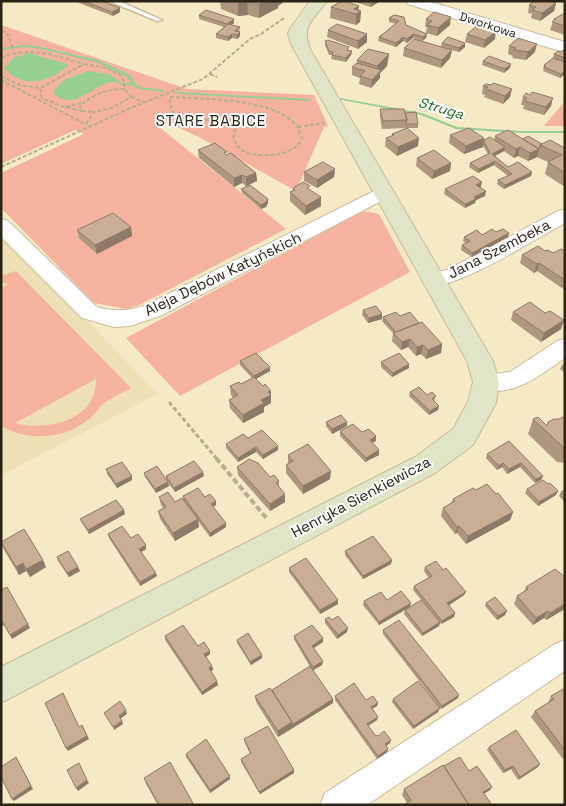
<svg xmlns="http://www.w3.org/2000/svg" width="566" height="806" font-family="'Space Grotesk',sans-serif">
	<style>
		.built { fill: #eedfb4 }
		.green { fill: #f5b39f; fill-rule: evenodd }
		.water { fill: #96cf90 }
		.lines { fill: none; stroke-linecap: round; stroke-linejoin: round }
		.stream { fill: #96cf90; fill-rule: evenodd }
		.lane-casing { stroke: #c8bb9a; stroke-width: 3 }
		.street-casing { stroke: #c8bb9a; stroke-width: 2 }
		.secondary-casing { stroke: #c8bb9a; stroke-width: 2 }
		.path-far2 { stroke: #b7ad91; stroke-width: 2; stroke-dasharray: 4 2; stroke-linecap: butt }
		.path-far1 { stroke: #b7ad91; stroke-width: 3; stroke-dasharray: 4.5 2.5; stroke-linecap: butt }
		.path { stroke: #b7ad91; stroke-width: 4; stroke-dasharray: 6 3; stroke-linecap: butt }
		.lane { fill: #fff; fill-rule: evenodd }
		.street { fill: #fff; fill-rule: evenodd }
		.secondary { fill: #e1e5c7; fill-rule: evenodd }
		.wall { fill: #ae967f }
		.shaded-wall { fill: #8d7a68 }
		.building { fill: #caae94; stroke: #8d7a68 }
		.labels { text-anchor: middle; stroke-width: 4; stroke-linejoin: round; paint-order: stroke }
		.far-street-label { font-size: 12px; fill: #292417; stroke: #fff }
		.far-water-label { font-size: 14px; font-style: italic; fill: #1b6717; stroke: #fff }
		.far-quarter-label { font-size: 15px; letter-spacing: 1px; fill: #292417; stroke: #fff }
		.street-label { font-size: 15px; fill: #292417; stroke: #fff }
	</style>
	<rect width="100%" height="100%" fill="#f5e9c6"/>
	<path class="built" d="M1,232L158,394L1,475Z"/>
	<path class="green" d="M1,25L187,89L314,95L328,126L324,127L296,191L199,137L167,122L159,127L286,229L137,306L126,309L94,303L1,208V173L84,134L75,130L1,164Z
		M565,101V126H544Z
		M363,211L379,214L410,272L180,396L126,338Z
		M16,271L131,388C122,393 112,397 104,403C98,408 95,415 88,420C64,439 28,442 1,426V288L8,284L1,282V276ZM96,379C98,420 47,432 15,423Z"/>
	<path class="water" d="M29,53L67,64L68,66C50,81 24,91 4,68L13,58Z
		M88,71L109,74L122,84C119,83 114,82 111,82C93,85 75,111 55,95L54,90L64,80Z"/>
	<g class="lines">
		<path class="stream" d="M23,45L36,46L98,60L130,75L135,83L140,87L163,90L165,91L163,92L139,89L132,85H120V84L122,83H130L127,77L96,62L36,48L23,47L1,50V48Z
			M176,92L309,99L311,100L309,101L178,94H176Z
			M340,98L422,113L457,127L520,131H565V133H520L456,129L421,115L342,100L340,99Z"/>
		<defs>
			<path id="lane" d="M109,1H119L162,20L157,21Z"/>
			<path id="street" d="M406,1H428L565,42V52L518,39L408,4Z
				M384,186L391,188L393,192L391,196L160,316L130,326L114,327L82,318L1,237V219L8,221L97,307C115,312 127,311 144,306Z
				M565,209V223C536,238 453,293 425,285L422,280L425,275L447,270L558,211Z
				M565,339V358C538,376 513,399 478,388L474,382L478,376L510,372L557,341Z
				M565,640V671L367,805H320L325,793L555,644Z"/>
			<path id="secondary" d="M310,1H327C313,21 300,25 311,51L493,361L499,382L496,403L473,445L435,473L1,703V667L415,457L453,429L468,402L473,382L467,361L291,44L288,33L290,29Z"/>
		</defs>
		<use href="#lane" class="lane-casing"/>
		<use href="#street" class="street-casing"/>
		<use href="#secondary" class="secondary-casing"/>
		<path class="path-far2" d="M1,30L8,35L14,51
			M1,58C30,45 55,56 84,64
			M84,64L106,68L122,76L125,89C107,89 93,94 80,106L82,111L61,106L42,98L40,88Z
			M210,74L217,77
			M1,76L20,85L40,88
			M1,80L87,125
			M131,97L144,102
			M170,97C202,99 274,98 296,125C299,129 300,135 302,139C300,142 297,146 294,148C280,158 238,160 234,139C233,135 235,131 236,127L232,121C209,115 168,132 170,97Z
			M66,107L81,103
			M82,111L94,112
			M86,124L94,112L112,108L131,97L125,89
			M298,127L324,123
			M1,167L135,106L203,79L250,39L261,34L284,18"/>
		<path class="path-far1" d="M169,402L217,459"/>
		<path class="path" d="M216,458L268,520"/>
		<use href="#lane" class="lane"/>
		<use href="#street" class="street"/>
		<use href="#secondary" class="secondary"/>
	</g>
	<path class="wall" d="M74,1H102L120,12L113,16Z
		M220,1H285L278,6V8L259,18L248,15L238,16L221,9Z
		M355,1H380L371,7L355,2Z
		M556,3L554,11L540,21L531,18L532,14L528,13L529,5Z
		M359,6L358,10L361,11L360,22L356,25L330,18L331,7Z
		M565,14V35L550,30L554,19Z
		M199,15L234,23L231,25L240,27L239,32H240V36L237,39L232,38L228,41L216,38V34L224,27L199,19Z
		M394,15L406,25L427,34L426,38L422,41L413,38L407,43L403,41L396,47L378,41L379,37L396,24L389,22V18Z
		M426,19L450,25L437,36L426,33L427,27H425Z
		M328,30L367,34V42L358,49L327,37Z
		M467,34L495,39L484,48L465,42Z
		M325,41L352,51L351,55L346,62L331,59L332,55H329L325,45Z
		M442,43L465,47L459,52L441,47Z
		M509,46L535,52L526,60L512,58L513,56L508,54Z
		M404,48L452,50L450,58L441,68L403,56Z
		M565,49V74L560,78L543,71L544,69H543L544,65L553,58L554,54L561,52Z
		M389,54L387,66L380,73V78L371,88L359,84L360,78L352,75V67L357,63V60Z
		M483,61L510,68L504,73L482,65Z
		M491,85L510,97L503,104L484,97L485,95L482,94L483,86Z
		M523,97L551,106L544,115L523,109L524,105H521Z
		M380,109L405,113L418,124V128H407L418,146L397,156L385,146L386,138L392,136V134L407,128L382,129L380,117Z
		M450,135L484,140H494L495,136L523,139L542,144L565,148V187L545,174L548,162L537,157L528,161L518,156L514,158L504,151L495,156L508,167L532,172L531,176L504,189L497,184L498,180L508,176L494,165L478,173L469,167L470,163L488,154L483,146V147L464,154L449,143Z
		M198,150L227,155L256,173L257,181L246,186L242,183L234,187L199,158Z
		M417,158L451,163L450,171L432,179L416,166Z
		M335,169L334,177L317,188L304,181V172Z
		M480,187L485,196L476,200L475,203L465,208L444,194L445,189L481,187Z
		M293,188L309,189L321,206L305,215L290,201V192L293,191Z
		M241,189L268,203L266,207L261,209L242,193Z
		M131,227L132,236L97,254L79,238L77,230Z
		M496,232L509,233L508,237L472,257L461,250L462,245L466,243L463,241L464,237Z
		M545,251L553,253L565,251V290L537,271L534,273L520,263L522,255Z
		M363,310L382,314V319L368,323L362,315Z
		M513,312L545,313L561,329L541,342L511,320Z
		M400,316L419,323L442,344L441,353L426,359L421,354L416,356L408,347L401,350L392,341L393,333L382,321L383,317Z
		M240,361L270,371L256,379L263,386L271,391V403L264,407V412L243,423L230,408L229,400L233,398L231,395L230,386L241,384L252,378L240,365Z
		M381,362L409,368L392,377L381,367Z
		M565,363V373L560,369L562,365Z
		M410,392L436,396L434,401L438,410L429,415L409,396Z
		M565,416V463L557,462L528,434L533,419L547,425L548,422L559,419Z
		M326,422L347,426L332,434L326,426Z
		M340,431L362,432L376,436V441L372,443L379,450V455L365,462L340,436Z
		M248,438L278,450L263,459L256,452L238,462L226,448V444Z
		M509,441L543,476L541,480L535,483L520,467L507,474L502,467L497,470L486,458L487,454Z
		M288,455L330,479L303,494L286,473V465L288,463Z
		M237,467L270,477L279,481V487L285,502L270,511L238,475Z
		M106,469L132,476V480L117,488L107,474Z
		M144,473L166,479V476H204L175,492L168,483L169,486L156,493L145,477Z
		M527,489L556,495L538,506L525,493Z
		M476,490L496,494L513,512L510,520L466,544L457,533L455,534L441,516L443,508L451,503L453,499Z
		M565,490V502L559,496L561,492Z
		M183,496L216,505L213,507L226,527L210,537L198,521L199,527L175,541L160,519L158,511L163,508L161,505L159,497L175,502L183,500Z
		M125,514L89,534L82,523L80,519Z
		M108,534L131,538L146,545V549L141,552L157,576L140,586L109,538Z
		M1,543L46,567L30,577L26,571L19,575L4,550Z
		M345,551L392,560L391,564L363,579L345,555Z
		M57,557L78,567L80,571L69,577L58,561Z
		M425,567L464,595L449,605L455,613L454,617L441,624L440,622L439,626L422,636L404,614L405,610L433,614L413,590L414,586L429,578L424,571Z
		M289,568L338,604L320,614L289,572Z
		M565,577V609L546,620L544,618L533,625L514,604L517,596L524,592L526,587Z
		M387,600L410,607L379,625L363,605L364,601Z
		M486,603L505,615L497,620L485,606Z
		M325,619L332,620L347,632L337,639L325,623Z
		M383,630L458,698L441,709L383,634Z
		M165,636L198,646L210,651V654L206,657L212,666L213,670L210,671L218,685L202,695L165,640Z
		M294,636L323,642L314,648L322,665L313,670L333,703L278,737L256,702L255,696L272,690L310,667L294,639Z
		M237,640L262,658L251,665L237,643Z
		M565,688V757L563,759L531,717L535,711L548,703L551,696Z
		M335,696L366,700L378,703L377,706L372,709L377,720L368,726L375,735L390,743L386,746L388,749L387,752L377,759L335,700Z
		M393,699L438,712L413,729L392,702Z
		M244,739L294,770V773L260,794L241,762V759L250,754L245,743Z
		M489,747L538,767L518,780L511,769L503,773L487,750Z
		M186,754L230,779L210,793L186,757Z
		M444,766L469,771L492,787L490,790L484,793L407,803L402,795L404,789Z
		M144,778L194,805H158L146,784Z"/>
	<path class="shaded-wall" d="M247,1L248,15L238,16V2Z
		M264,1H285L278,6V8L259,18V4Z
		M375,1H380L371,7L372,3Z
		M556,3L554,11L540,21L542,13Z
		M359,6L358,13L361,11L360,22L356,25V14L354,9Z
		M120,8V12L113,16L112,12Z
		M451,17L450,25L437,36L438,28Z
		M234,19V23L227,28V24Z
		M496,31L495,39L484,48L485,40Z
		M240,32V36L237,39V35Z
		M232,34V38L228,41V37Z
		M367,34V42L358,49V41Z
		M413,34V38L407,43V39Z
		M427,34L426,38L422,41L423,37Z
		M403,37V41L396,47V43Z
		M465,43V47L459,52V48Z
		M537,44L535,52L526,60L528,52Z
		M452,50L450,58L441,68L442,60Z
		M352,51L351,55L346,62V58Z
		M389,54L387,66L380,73V78L371,88L372,80L377,75V66Z
		M511,64L510,68L504,73L505,69Z
		M565,71V74L560,78L561,74Z
		M512,89L510,97L503,104L505,96Z
		M553,98L551,106L544,115L546,107Z
		M419,138L418,146L397,156L398,147Z
		M484,138L483,147L464,154L466,146Z
		M505,147L504,151L491,158L492,154Z
		M520,147L518,156L514,158L516,149Z
		M539,149L537,157L528,161L530,153Z
		M495,161L494,165L478,173L479,169Z
		M451,163L450,171L432,179L434,171Z
		M335,169L334,177L317,188V180Z
		M532,172L531,176L504,189L505,185Z
		M256,173L257,181L246,186V177Z
		M242,175V183L234,187V178Z
		M482,182L481,187L475,189L476,185Z
		M486,191L485,196L476,200L475,203L465,208V204L474,197Z
		M321,197V206L305,215L306,206Z
		M268,199V203L266,207L261,209V205Z
		M131,227L132,236L97,254L95,245Z
		M509,233L508,237L472,257V253Z
		M539,263L537,271L534,273L537,264Z
		M382,314V319L368,323L369,318Z
		M564,320L561,329L541,342L544,333Z
		M410,339L408,347L401,350L402,342Z
		M442,344L441,353L426,359L428,350Z
		M423,345L421,354L416,356L417,347Z
		M409,364V368L392,377L393,373Z
		M270,367V371L254,380V376Z
		M271,391V403L264,407V412L243,423V415L261,400L268,392Z
		M439,406L438,410L429,415L430,411Z
		M347,422V426L332,434V429Z
		M376,436V441L369,444L370,440Z
		M278,446V450L263,459V455Z
		M256,447V452L238,462V458Z
		M379,450V455L365,462L366,458Z
		M503,463L502,467L497,470L499,466Z
		M521,463L520,467L507,474L509,469Z
		M331,471L330,479L303,494V486Z
		M203,472L204,476L175,492L174,488Z
		M132,476V480L117,488L116,484Z
		M543,476L541,480L535,483L536,479Z
		M168,482L169,486L156,493L155,489Z
		M558,491L556,495L538,506L539,502Z
		M285,494V502L270,511V504Z
		M216,501V505L211,508V504Z
		M124,510L125,514L89,534L88,530Z
		M513,512L510,520L466,544L468,536Z
		M198,519L199,527L175,541L173,533Z
		M226,523V527L210,537V533Z
		M459,526L457,533L455,534L457,527Z
		M146,545V549L140,553L139,549Z
		M43,560L46,567L30,577L26,569Z
		M392,560L391,564L363,579V576Z
		M23,563L26,571L19,575L16,567Z
		M78,567L80,571L69,577L67,573Z
		M156,573L157,576L140,586V582Z
		M466,592L464,595L446,607L447,603Z
		M338,600V604L320,614V610Z
		M411,603L410,607L379,625V622Z
		M565,604V609L546,620L550,613Z
		M507,611L505,615L497,620L498,616Z
		M548,611L544,618L533,625L536,618Z
		M455,613L454,617L441,624L442,621Z
		M2,621L4,625L1,627V622Z
		M440,622L439,626L422,636L423,633Z
		M28,624L30,628L12,639L10,635Z
		M348,628L347,632L337,639L338,635Z
		M323,638V642L312,649V646Z
		M210,651V654L205,658L204,654Z
		M262,655V658L251,665L250,662Z
		M323,661L322,665L312,671L313,667Z
		M212,666L213,670L209,672V668Z
		M217,681L218,685L202,695V692Z
		M459,695L458,698L441,709L442,706Z
		M333,699V703L278,737V731L292,722Z
		M378,703L377,706L370,710L371,707Z
		M440,708L438,712L413,729L414,726Z
		M126,710L127,714L120,719L119,716Z
		M378,717L377,720L366,727L367,724Z
		M122,721L123,724L114,730L113,727Z
		M82,725L89,739L68,751L66,748Z
		M391,740L390,743L384,747L385,744Z
		M388,749L387,752L377,759L378,756Z
		M16,757L33,789L14,801L12,799Z
		M540,764L538,767L518,780L520,777Z
		M513,766L511,769L503,773L505,770Z
		M294,770V773L260,794L259,792Z
		M230,776V779L210,793V790Z
		M87,780L89,783L78,791L76,788Z
		M492,787L490,790L482,795L483,792Z"/>
	<path class="building" d="M83,1H102L120,8L112,12Z
		M248,1H264L259,4Z
		M342,1H345L359,6L354,9L361,11L356,14L331,7Z
		M365,1H375L372,3Z
		M534,1H549L556,3L542,13L532,10L536,7L529,5Z
		M206,10L234,19L227,24L199,15Z
		M434,12L451,17L438,28L427,25L432,21L426,19Z
		M563,14H565V26L552,22L556,19H554Z
		M394,15L404,17L406,25L427,34L423,37L413,34L407,39L403,37L396,43L379,37L399,21L389,18Z
		M228,24L240,27L235,31L240,32L237,35L232,34L228,37L216,34Z
		M337,24L367,34L358,41L328,30Z
		M478,25L496,31L485,40L467,34Z
		M448,37L465,43L459,48L442,43Z
		M518,38L537,44L528,52L514,50L516,48L509,46Z
		M414,39L452,50L442,60L404,48Z
		M328,40L349,47L347,50L352,51L346,58L332,55L333,52L329,51L325,41Z
		M368,49L389,54L377,66L357,60Z
		M565,49V58L554,54L558,51L561,52Z
		M489,56L511,64L505,69L483,61Z
		M553,58L565,62V71L561,74L544,67L546,66L544,65Z
		M357,63L381,70L372,80L360,76L365,71L352,67Z
		M493,83L512,89L505,96L486,89L488,87L483,86L486,84L491,85Z
		M532,92L553,98L546,107L525,101L527,98L523,97L526,93L530,95Z
		M380,109H404L407,120L383,121Z
		M416,112L418,124H406L407,120L405,113Z
		M407,128L419,138L398,147L386,138L394,135L392,134Z
		M469,128L484,138L466,146L450,135Z
		M508,130L539,149L530,153L520,147L516,149L495,136Z
		M528,136L542,144L540,145L539,149L523,139Z
		M490,137L505,147L492,154L508,167L518,162L532,172L505,185L498,180L512,174L495,161L479,169L470,163L490,153L484,141V140Z
		M550,140L565,148V173L548,162L562,155L540,145Z
		M215,143L227,152L224,153L226,155L231,153L256,173L246,177L242,175L234,178L198,150Z
		M434,150L451,163L434,171L417,158Z
		M323,162L335,169L317,180L304,172Z
		M473,176L482,182L476,185L486,191L474,197L476,199L465,204L445,189Z
		M303,182L310,186L307,188L321,197L306,206L290,192L295,190L293,188Z
		M250,185L268,199L266,202L261,205L241,189Z
		M113,213L131,227L95,245L77,230Z
		M492,229L496,232L503,229L509,233L472,253L462,245L470,241L464,237L477,230L482,235Z
		M538,246L545,251L548,250L553,253L561,249L565,251V280L539,263L537,264L522,255Z
		M530,302L545,313L550,311L564,320L544,333L513,312Z
		M376,306L382,314L369,318L363,310Z
		M396,312L400,316L410,312L419,323L396,332L383,317Z
		M422,322L442,344L428,350L423,345L417,347L410,339L402,342L393,333Z
		M256,353L270,367L254,376L240,361Z
		M399,353L409,364L393,373L381,362Z
		M254,377L263,386L265,384L271,391L268,392L271,395L261,400L264,403L243,415L229,400L238,395L230,386L239,382L241,384Z
		M419,387L427,395L432,392L436,396L432,399L439,406L430,411L410,392Z
		M341,415L347,422L332,429L326,422Z
		M565,416V448L563,447L533,419L538,417L547,426L548,422L554,419H559Z
		M353,424L362,432L369,429L376,436L370,440L379,450L366,458L340,431Z
		M262,430L278,446L263,455L256,447L238,458L226,444L243,434L248,438Z
		M509,441L543,476L536,479L521,463L509,469L503,463L499,466L487,454Z
		M308,444L331,471L303,486L286,465L293,461L288,455Z
		M249,459L258,463L270,477L274,475L279,481L276,483L285,494L270,504L237,467Z
		M194,461L203,472L174,488L166,476Z
		M122,462L132,476L116,484L106,469Z
		M157,466L168,482L155,489L144,473Z
		M543,480L548,484L550,483L558,491L539,502L527,489Z
		M487,484L496,494L498,493L513,512L468,536L459,526L457,527L443,508L455,501L453,499L473,488L476,490Z
		M198,488L205,497L210,494L216,501L211,504L226,523L210,533L183,496Z
		M565,490V496L561,492Z
		M168,492L175,502L182,498L198,519L173,533L158,511L166,507L159,497Z
		M116,500L124,510L88,530L80,519Z
		M122,526L131,538L138,534L146,545L139,549L156,573L140,582L108,534Z
		M24,529L43,560L26,569L23,563L16,567L1,542Z
		M373,536L392,560L363,576L345,551Z
		M68,551L78,567L67,573L57,557Z
		M306,558L338,600L320,610L289,568Z
		M436,561L443,570L446,568L466,592L447,603L455,613L442,621L414,586L432,576L425,567Z
		M555,569L565,577V604L550,613L548,611L536,618L517,596L528,589L526,587Z
		M7,587L28,624L10,635L2,621L1,622V590Z
		M401,591L411,603L379,622L364,601L381,592L387,600Z
		M495,597L507,611L498,616L486,603Z
		M421,600L440,622L423,633L405,610Z
		M338,616L348,628L338,635L325,619L329,617L332,620Z
		M399,620L459,695L442,706L383,630Z
		M183,625L198,646L204,642L210,651L204,654L212,666L209,668L217,681L202,692L165,636Z
		M312,625L323,638L312,646L323,661L313,667L294,636Z
		M248,633L262,655L250,662L237,640Z
		M310,666L333,699L292,725V722L272,690Z
		M418,681L440,708L414,726L393,699Z
		M354,683L366,700L373,696L378,703L371,707L378,717L367,724L375,735L378,736L384,731L391,740L385,744L388,749L378,756L335,696Z
		M270,688L292,722L278,731L255,696Z
		M565,688V750L535,711L554,699L551,696Z
		M63,693L79,727L82,725L87,736L66,748L45,703Z
		M120,701L126,710L119,716L122,721L113,727L104,713Z
		M268,726L294,770L259,792L241,759L251,753L244,739Z
		M516,730L540,764L520,777L513,766L505,770L489,747Z
		M206,739L230,776L210,790L186,754Z
		M16,757L31,786L12,799L1,777V767Z
		M460,757L469,771L477,766L492,787L483,792L492,805H469L444,766Z
		M170,762L194,805H159L144,778Z
		M79,763L87,780L76,788L67,770Z
		M443,765L469,805H404L411,800L404,789Z"/>
	<g class="labels">
		<g class="far-street-label">
			<text transform="translate(488 25) rotate(18)" y="4">Dworkowa</text>
		</g>
		<g class="far-water-label">
			<text transform="translate(441 108) rotate(16)" y="5">Struga</text>
		</g>
		<g class="far-quarter-label">
			<text x="211" y="126">STARE BABICE</text>
		</g>
		<g class="street-label">
			<text transform="translate(499 249) rotate(-27)" y="5">Jana Szembeka</text>
			<text transform="translate(223 274) rotate(-26)" y="5">Aleja Dębów Katyńskich</text>
			<text transform="translate(361 497) rotate(-28)" y="5">Henryka Sienkiewicza</text>
		</g>
	</g>
	<rect width="566" height="806" fill="none" stroke="#292417" stroke-width="5"/>
</svg>
